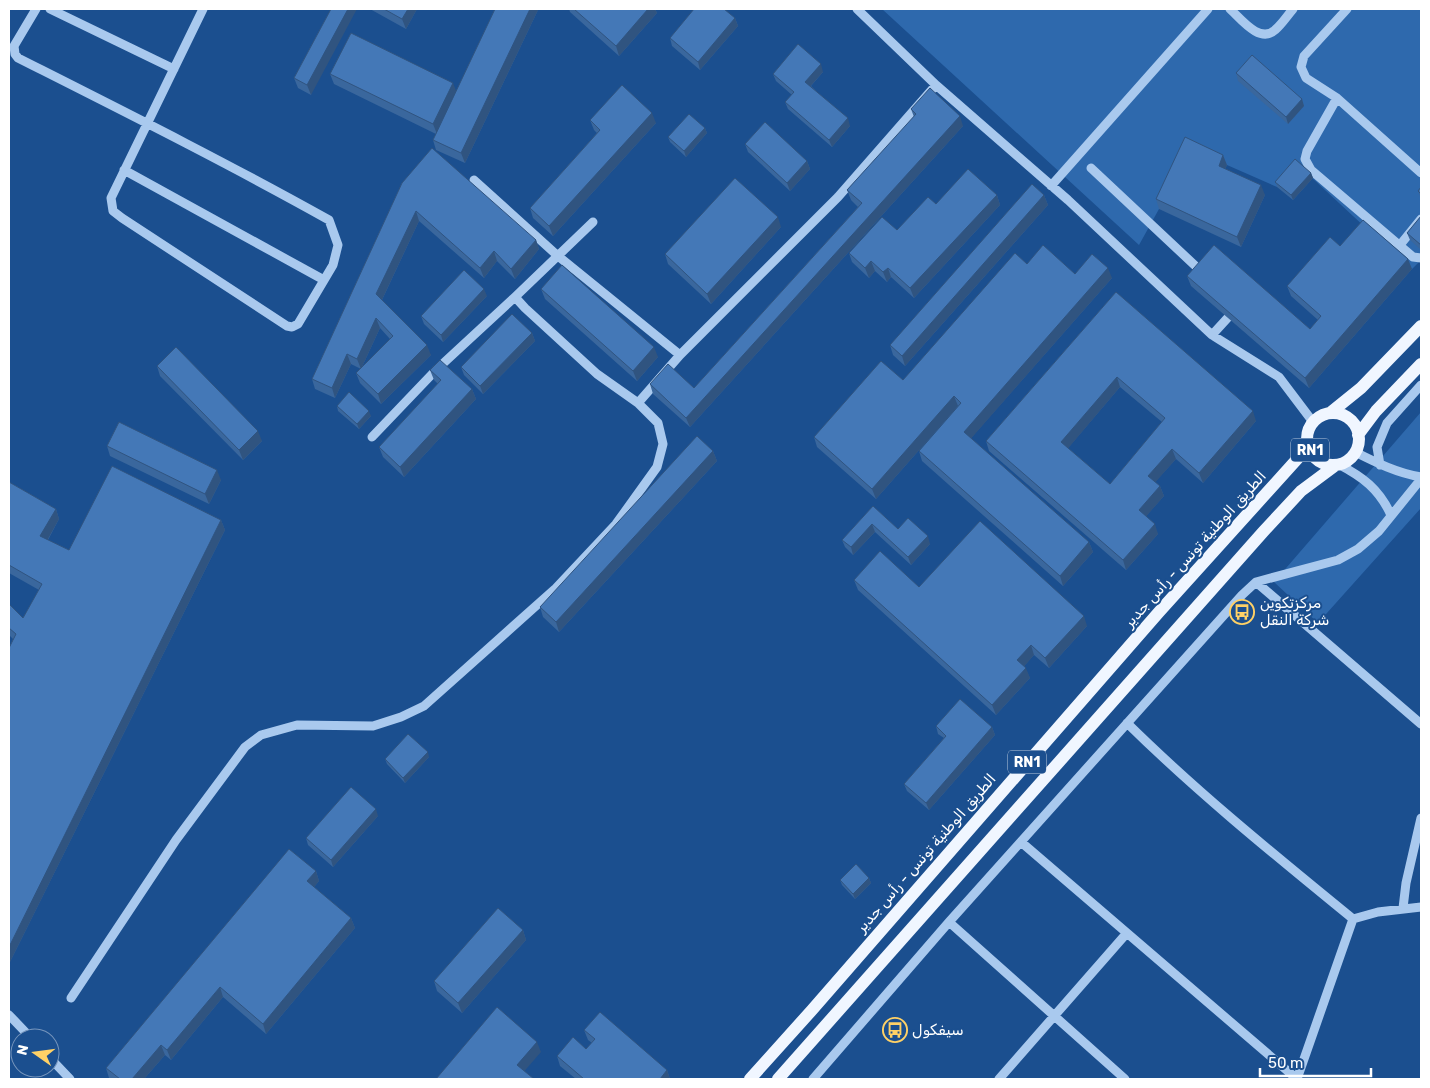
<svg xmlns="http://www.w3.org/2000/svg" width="1430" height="1088" font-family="Rubik,'Noto Sans Arabic',sans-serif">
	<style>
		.grass { fill: #2e69ad }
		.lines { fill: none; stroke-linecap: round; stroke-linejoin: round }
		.minor { stroke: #a9c9ee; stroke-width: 9 }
		.major { stroke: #f0f6ff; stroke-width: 12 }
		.wall { fill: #3a679d; fill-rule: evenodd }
		.shaded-wall { fill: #305480 }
		.building { fill: #4478b7; stroke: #305480; fill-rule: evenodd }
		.labels { text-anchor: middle; stroke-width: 4; stroke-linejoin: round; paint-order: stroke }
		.shield { fill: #1b4f8f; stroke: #bbcadd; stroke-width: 1 }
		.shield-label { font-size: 14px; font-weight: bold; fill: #fff }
		.street-label { font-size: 15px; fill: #fff; stroke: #1b4f8f }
		.poi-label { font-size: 15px; fill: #fff; stroke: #1b4f8f; text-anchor: start }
	</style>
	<rect width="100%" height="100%" fill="#1b4f8f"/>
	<path class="grass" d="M882,9H1421V260L1412,269L1367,229L1297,164L1277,187L1227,165L1159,209L1139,245Z
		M1421,412V508L1318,623L1274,582Z"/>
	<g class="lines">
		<path class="minor" d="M36,9L14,46L15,54L18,58C123,111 227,163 329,220L338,245L333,265L298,324L292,327L287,326L122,218L113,211L111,198L203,9
			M50,9L174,69
			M857,9L936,85L1068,200L1212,335L1279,377L1313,422
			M1230,9C1241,19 1260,44 1275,30C1282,24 1287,16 1293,9
			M1347,9L1304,56L1301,67L1306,78L1337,98L1421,173
			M1337,98L1307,151L1305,159L1311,170L1413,257L1421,258
			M1091,168L1204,274
			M124,170L324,280
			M474,180L558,256L680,355
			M1051,186L1208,9
			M1400,245L1421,219
			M1212,335L1233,312L1234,308
			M638,403L680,355L838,197L936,85
			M372,437L436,370L515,297L593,222
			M1355,452C1377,463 1397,473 1421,477
			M1338,464C1363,477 1379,489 1391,515
			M1380,465L1377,447L1387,423L1421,385
			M1256,582L1421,724
			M1127,723C1198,793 1276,856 1353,919
			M1021,842L1297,1079L1353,919
			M1403,908L1406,883L1421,818
			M1353,919L1378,912L1421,907
			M949,922L1125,1079
			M71,998L176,840L245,747L261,735L297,725L373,726L401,717L424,706L556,588L616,524L657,467L663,444L658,423L638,403L597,374L525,308L515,297
			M9,1015L31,1038
			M50,1058L70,1079
			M813,1079L949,922L1242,595L1256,582L1338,560L1358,549L1379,531L1421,479
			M999,1079L1126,934"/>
		<path class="major" d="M1330,413L1361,388L1421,326
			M1307 439a26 26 0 1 1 52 0a26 26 0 1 1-52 0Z
			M1358,435L1376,411L1421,364
			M750,1079L812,1010L1159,612L1308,447
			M778,1079L1263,532L1301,491L1336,465"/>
	</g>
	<path class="wall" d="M331,9L311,95L298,88L294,78Z
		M370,9H417L406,29Z
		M569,9H655L657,13L619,56L570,12Z
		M538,10L465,163L436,150L433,140L436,134L334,84L330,74L456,91Z
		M735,18L738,26L700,70L672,46L670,38Z
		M823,72L811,86L850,126L832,147L788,109L785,102L792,95L776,81L773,74Z
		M1236,73L1302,99L1304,106L1288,124L1238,81Z
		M911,109L963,126L690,427L653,394L650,384L694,388L858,207L851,200L847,190L914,117Z
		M590,120L656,123L553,236L533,218L530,208L597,133L594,130Z
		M705,128L707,133L686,157L670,142L668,137Z
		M745,144L807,161L810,169L790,191L748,152Z
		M1227,165L1225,169L1265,195L1241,247L1159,209L1156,199Z
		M1311,173L1313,178L1293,200L1277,187L1275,182Z
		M402,183L536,240L539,249L515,279L497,261L484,278L419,221L382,300L431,355L381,404L360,383L356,373L361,369L351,364L335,398L315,389L312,379ZM380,328L390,339L361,369Z
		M1421,187V199L1418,191Z
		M997,195L1000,205L914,298L891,277L887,282L875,271L869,278L852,262L849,253L897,230L936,204Z
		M1044,195L1048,205L905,366L893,355L890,345Z
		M1421,216V250L1410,240L1407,233Z
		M781,227L711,304L668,264L665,254Z
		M1340,246L1412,269L1309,388L1191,286L1187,276L1310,329L1318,320L1291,296L1287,286Z
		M1027,264L1075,274L1112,278L971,438L1089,542L1093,552L1063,586L922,461L919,451L958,406L876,499L817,447L814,437L903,380Z
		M541,289L658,357L637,381L545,299Z
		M1116,292L1256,421L1203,483L1176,459L1155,482L1160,486L1164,496L1146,516L1158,534L1126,570L989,451L986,441ZM1120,387L1162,422L1110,484L1068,448Z
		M487,296L443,342L424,324L421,316Z
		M532,333L535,341L483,394L464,375L461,367Z
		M157,366L262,441L243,460L160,376Z
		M430,370L472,389L476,399L404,477L383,457L379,447L438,384L434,380Z
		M337,406L371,416L359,429L338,411Z
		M107,446L221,480L209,504L110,456Z
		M713,451L717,461L559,632L543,617L540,607Z
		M9,482L56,509L59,519L48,540L69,550L221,520L225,530L9,964V648L13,639L9,635V636V604L23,618L39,590L9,573Z
		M873,506L898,529L930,544L911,565L875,532L853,555L845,547L842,540Z
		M854,580L919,587L1087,626L1049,668L1034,655L1024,666L1030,678L996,715L858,590Z
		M936,726L992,727L995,735L929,810L907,791L904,784L944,738L938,734Z
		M429,757L405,783L387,764L385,759Z
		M378,816L333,867L308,845L306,838Z
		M316,871L319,881L314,887L351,918L355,928L266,1034L223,997L171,1060L165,1055L144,1079H111L109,1078L106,1068Z
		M869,878L871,883L855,899L842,885L840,880Z
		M523,930L526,940L462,1013L437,991L434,981Z
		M584,1030L667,1070L670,1079H576L560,1066L557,1056L586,1049L592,1043L588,1040Z"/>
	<path class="shaded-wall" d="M348,9H357L311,95L307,85Z
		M408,9H417L406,29L402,19Z
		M530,9H537L538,10L465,163L461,153Z
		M648,9H655L657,13L619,56L616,46Z
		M735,18L738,26L700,70L698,62Z
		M821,64L823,72L808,89L805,82Z
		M453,83L457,93L437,134L433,124Z
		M1302,99L1304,106L1288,124L1286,117Z
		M652,113L656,123L553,236L549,226Z
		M960,116L963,126L690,427L686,418Z
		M848,118L850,126L832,147L829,140Z
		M705,128L707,133L686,157L684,151Z
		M1223,155L1227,165L1222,175L1219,166Z
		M807,161L810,169L790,191L787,183Z
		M1311,173L1313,178L1293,200L1291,195Z
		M1261,185L1265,195L1241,247L1237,237Z
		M997,195L1000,205L914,298L910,288Z
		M1044,195L1048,205L905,366L902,356Z
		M416,211L419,221L380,304L376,294Z
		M778,217L781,227L711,304L707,294Z
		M536,240L539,249L515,279L511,269Z
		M494,251L497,261L484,278L480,268Z
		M1408,259L1412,269L1309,388L1305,378Z
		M871,261L875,271L869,278L865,268Z
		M888,268L891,277L887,282L883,272Z
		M1108,268L1112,278L968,442L964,432Z
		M484,289L487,296L443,342L441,335Z
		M376,318L380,328L361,369L357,359Z
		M532,333L535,341L483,394L480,386Z
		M427,345L431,355L381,404L378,394Z
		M654,347L658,357L637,381L633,371Z
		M347,354L351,364L335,398L332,388Z
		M1117,377L1120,387L1065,452L1061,442Z
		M472,389L476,399L404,477L400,467Z
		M954,396L958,406L876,499L872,489Z
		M369,411L371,416L359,429L357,424Z
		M1253,411L1256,421L1203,483L1199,473Z
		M258,431L262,441L243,460L239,450Z
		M1172,449L1176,459L1152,486L1148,476Z
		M713,451L717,461L559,632L556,622Z
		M217,470L221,480L209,504L205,494Z
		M1160,486L1164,496L1143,520L1139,510Z
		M56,509L59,519L44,546L40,536Z
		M221,520L225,530L9,964V947Z
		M872,524L875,532L853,555L851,547Z
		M1155,524L1158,534L1126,570L1123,560Z
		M928,536L930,544L911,565L908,557Z
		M1089,542L1093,552L1063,586L1060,576Z
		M1084,616L1087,626L1049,668L1045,658Z
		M1031,645L1034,655L1021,670L1017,660Z
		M1026,668L1030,678L996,715L992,705Z
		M992,727L995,735L929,810L926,803Z
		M428,752L429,757L405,783L403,778Z
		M376,809L378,816L333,867L331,860Z
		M316,871L319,881L311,891L307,881Z
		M869,878L871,883L855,899L853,894Z
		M351,918L355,928L266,1034L263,1024Z
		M523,930L526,940L462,1013L458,1003Z
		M220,987L223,997L171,1060L167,1050Z
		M537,1042L541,1052L521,1075L517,1065Z
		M161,1045L165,1055L144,1079H132Z
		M667,1070L670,1079H660Z"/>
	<path class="building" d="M331,9H348L307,85L294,78Z
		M384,9H408L402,19Z
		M495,9H530L461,153L433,140Z
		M574,9H648L616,46Z
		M694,9H724L735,18L698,62L670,38Z
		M351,33L453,83L433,124L330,74Z
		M798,44L821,64L805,82L848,118L829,140L785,102L794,92L773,74Z
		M1252,55L1302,99L1286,117L1236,73Z
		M622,85L652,113L549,226L530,208L600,130L590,120Z
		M930,88L960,116L686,418L650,384L668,364L694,388L862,203L847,190L916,114L911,109Z
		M689,114L705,128L684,151L668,137Z
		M765,122L807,161L787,183L745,144Z
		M1185,137L1223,155L1219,166L1261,185L1237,237L1156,199Z
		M432,148L536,240L511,269L494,251L480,268L416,211L376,294L427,345L378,394L356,373L393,336L376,318L357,359L347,354L332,388L312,379L402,183Z
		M1295,159L1311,173L1291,195L1275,182Z
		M968,169L997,195L910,288L888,268L883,272L871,261L865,268L849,253L882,217L897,230L928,197L936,204Z
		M735,178L778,217L707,294L665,254Z
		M1032,184L1044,195L902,356L890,345Z
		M1421,187V194L1418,191Z
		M1421,216V245L1407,233Z
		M1363,220L1408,259L1305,378L1187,276L1214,245L1310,329L1321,316L1287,286L1330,237L1340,246Z
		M1043,245L1075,274L1092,254L1108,268L964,432L1089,542L1060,576L919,451L961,403L954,396L872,489L814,437L881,361L903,380L1015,253L1027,264Z
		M562,265L654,347L633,371L541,289Z
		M464,270L484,289L441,335L421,316Z
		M1116,292L1253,411L1199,473L1172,449L1148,476L1160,486L1139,510L1155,524L1123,560L986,441ZM1117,377L1165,418L1110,484L1061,442Z
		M512,314L532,333L480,386L461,367Z
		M176,347L258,431L239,450L157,366Z
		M440,360L472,389L400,467L379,447L441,380L430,370Z
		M349,392L369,411L357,424L337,406Z
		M119,422L217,470L205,494L107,446Z
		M697,436L713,451L556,622L540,607Z
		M112,466L221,520L9,947V648L16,634L9,628V604L23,618L42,584L9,565V482L56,509L40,536L69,550Z
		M873,506L898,529L908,518L928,536L908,557L872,524L851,547L842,540Z
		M980,521L1084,616L1045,658L1031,645L1017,660L1026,668L992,705L854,580L880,551L919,587Z
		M960,699L992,727L926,803L904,784L946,736L936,726Z
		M408,734L428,752L403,778L385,759Z
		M351,787L376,809L331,860L306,838Z
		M289,849L316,871L307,881L351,918L263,1024L220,987L167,1050L161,1045L132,1079H120L106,1068Z
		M856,864L869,878L853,894L840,880Z
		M498,908L523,930L458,1003L434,981Z
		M497,1007L537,1042L517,1065L534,1079H436Z
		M600,1012L667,1070L660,1079H584L557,1056L573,1037L586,1049L595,1039L584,1030Z"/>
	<defs>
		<symbol id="bus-ring" viewBox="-11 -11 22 22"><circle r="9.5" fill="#1b4f8f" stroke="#ffd166" stroke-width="1.5"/><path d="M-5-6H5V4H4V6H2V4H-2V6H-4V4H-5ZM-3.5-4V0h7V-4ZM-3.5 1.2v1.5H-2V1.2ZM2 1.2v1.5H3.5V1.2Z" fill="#ffd166"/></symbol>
	</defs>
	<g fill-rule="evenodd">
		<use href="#bus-ring" x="1228" y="598" width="28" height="28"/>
		<use href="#bus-ring" x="881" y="1016" width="28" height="28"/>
	</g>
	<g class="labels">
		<g class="shield">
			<rect x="1291" y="438.5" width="38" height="23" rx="4"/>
			<rect x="1008" y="750.5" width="38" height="23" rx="4"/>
		</g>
		<g class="shield-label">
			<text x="1310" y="455">RN1</text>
			<text x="1027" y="767">RN1</text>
		</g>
		<g class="street-label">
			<text transform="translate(1195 549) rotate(-48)" y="5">الطريق الوطنية تونس - رأس جدير</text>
			<text transform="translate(926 853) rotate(-49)" y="5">الطريق الوطنية تونس - رأس جدير</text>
		</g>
		<g class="poi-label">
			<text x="1260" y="608">مركزتكوين<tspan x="1260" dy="17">شركة النقل</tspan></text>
			<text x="912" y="1035">سيفكول</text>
		</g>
	</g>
	<rect width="1430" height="1088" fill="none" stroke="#ffffff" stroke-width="20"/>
	<g transform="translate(35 1053) rotate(284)"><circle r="24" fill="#1b4f8f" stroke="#7695bc"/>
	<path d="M0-4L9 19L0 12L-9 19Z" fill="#ffd166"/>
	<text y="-8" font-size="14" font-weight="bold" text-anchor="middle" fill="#ffffff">N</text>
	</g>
	<path d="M1260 1068v8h111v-8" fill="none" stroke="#ffffff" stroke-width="2.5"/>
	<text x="1268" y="1068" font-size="15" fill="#ffffff" stroke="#1b4f8f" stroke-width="4" paint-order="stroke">50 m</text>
</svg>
